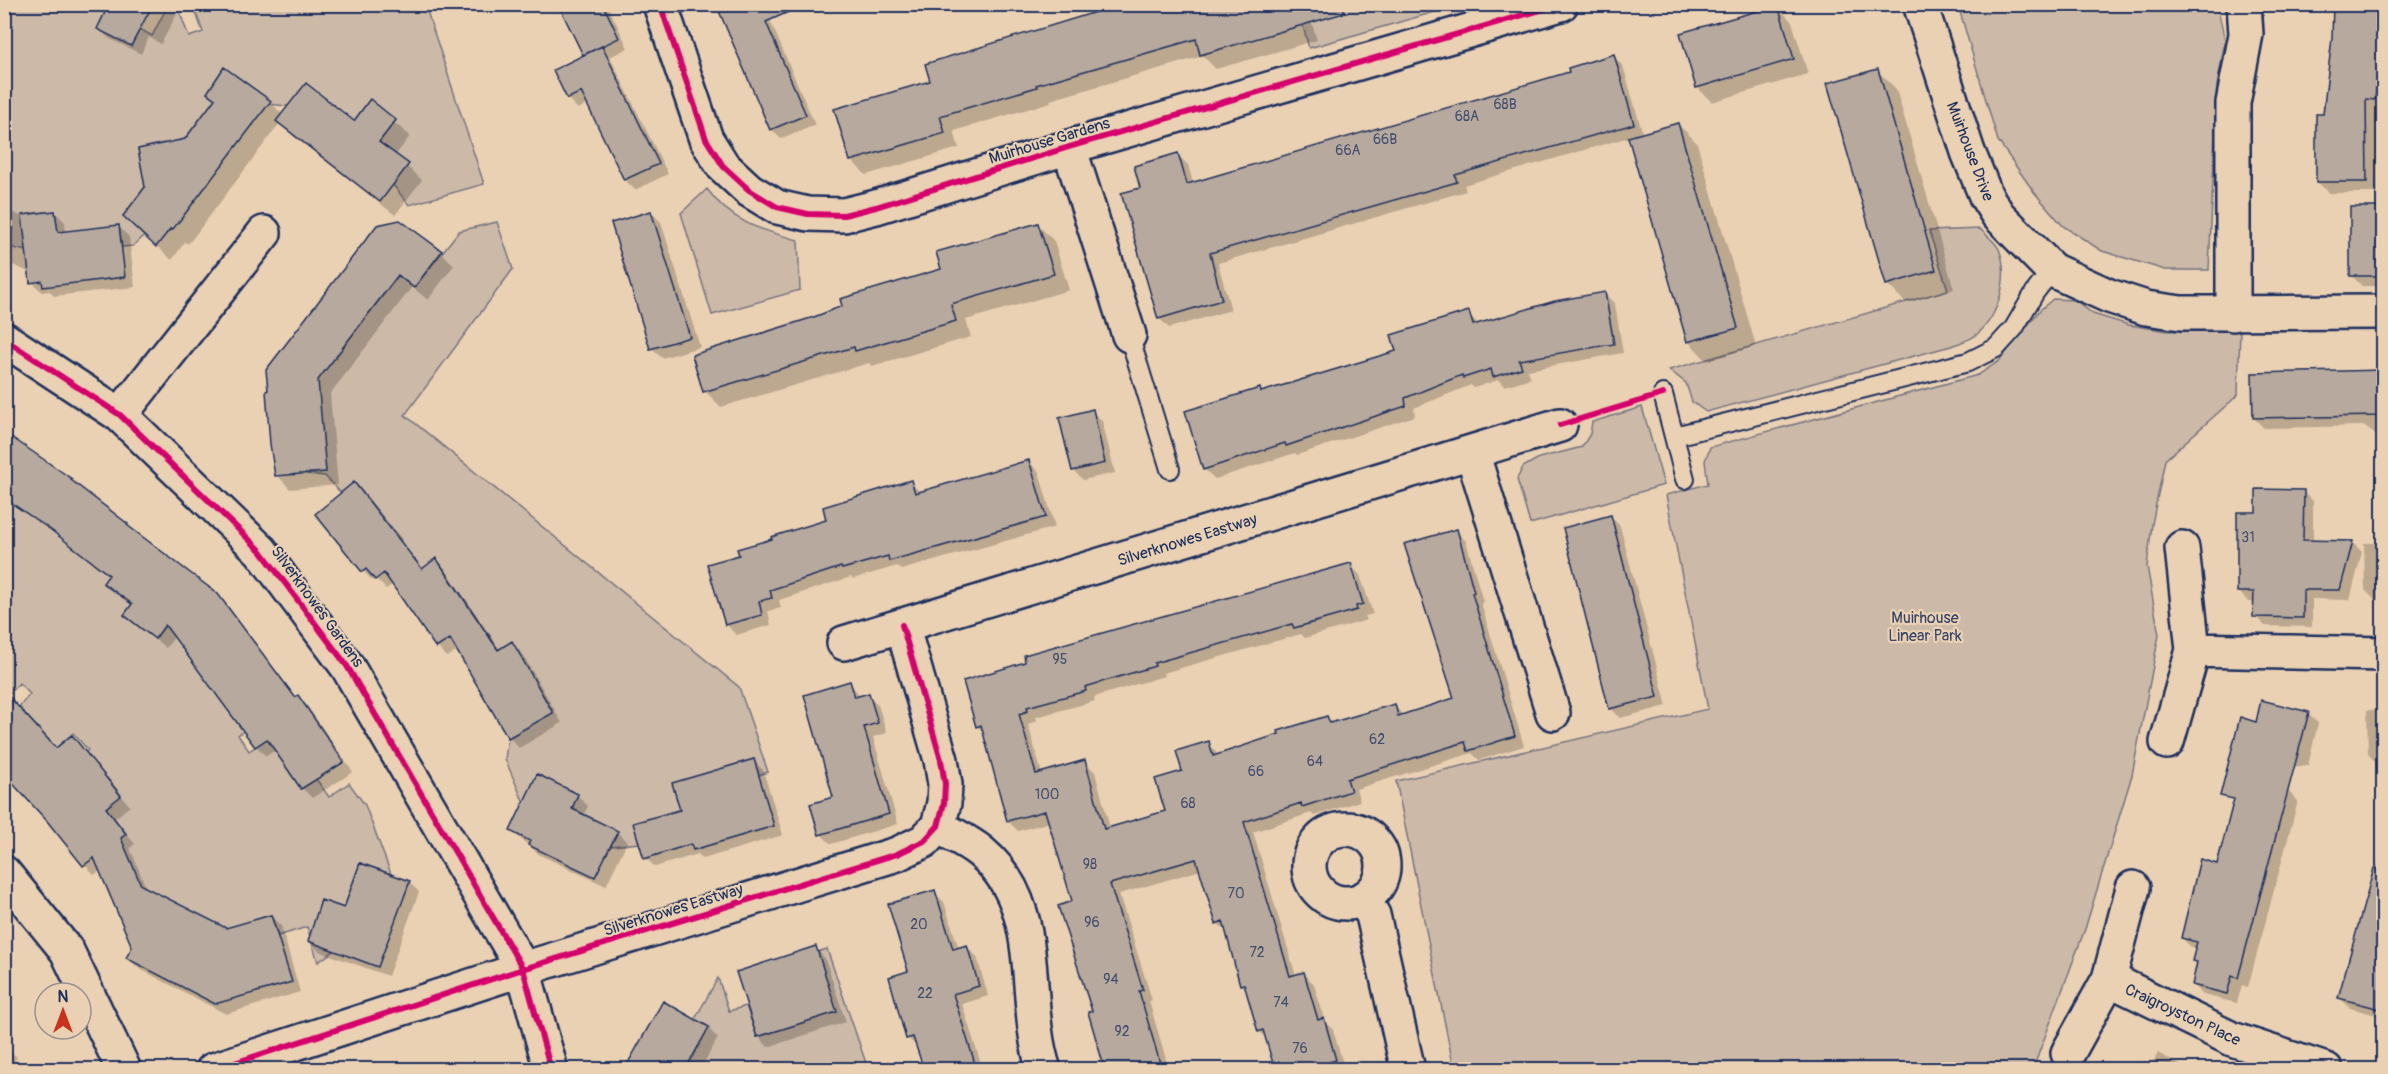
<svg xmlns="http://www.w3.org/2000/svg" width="2388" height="1074" font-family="Pangolin,sans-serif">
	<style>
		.green { fill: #cdb9a7; stroke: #747482; stroke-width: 1.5 }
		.shadow { fill: #0003 }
		.building { fill: #b7a99e; stroke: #1b2f5e; stroke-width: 1.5 }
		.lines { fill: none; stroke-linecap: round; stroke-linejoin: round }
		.lane-casing { stroke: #1b2f5e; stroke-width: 22 }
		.street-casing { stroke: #1b2f5e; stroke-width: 38 }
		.lane { stroke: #ebd1b3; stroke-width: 18 }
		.street { stroke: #ebd1b3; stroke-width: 33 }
		.cycleway-casing { stroke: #ebd1b3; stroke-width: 10 }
		.cycleway { stroke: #d6006c; stroke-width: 6 }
		.labels { text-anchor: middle; stroke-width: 4.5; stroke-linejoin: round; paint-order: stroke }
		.number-label { font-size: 14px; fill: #424e6e }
		.street-label { font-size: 16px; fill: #1b2f5e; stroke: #ebd1b3 }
		.park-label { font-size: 16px; fill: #364469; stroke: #ebd1b3 }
	</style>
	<rect width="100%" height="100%" fill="#ebd1b3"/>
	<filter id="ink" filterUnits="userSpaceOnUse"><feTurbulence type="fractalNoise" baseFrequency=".0167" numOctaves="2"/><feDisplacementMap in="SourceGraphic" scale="12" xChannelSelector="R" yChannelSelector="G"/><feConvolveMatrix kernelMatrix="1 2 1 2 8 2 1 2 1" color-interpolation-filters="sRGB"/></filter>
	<g filter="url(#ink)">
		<path class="green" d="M1297,4L1459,5L1309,48Z
			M4,5H91L106,12L131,46L140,29L152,36L168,5H177L189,37L203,32L193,5H425L484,184L409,205L393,185L408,164L379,142L396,120L369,100L354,121L288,106L255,103L253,125L227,105L243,81L224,67L207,93L215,99L172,156L167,153L164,143L138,149L143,173L151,180L135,200L140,206L127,220L144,236L133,246L122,247L119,225L58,233L55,211L34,213L39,249L26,251L5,246L13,228L4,224Z
			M1958,5H2217L2225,40L2217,86L2209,270H2165L2102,251L2063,226L2034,192L1998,141Z
			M707,189C731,222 760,230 798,240L800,290L712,315L681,213Z
			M497,222L513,269L405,415L739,687L768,772L759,775L754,759L673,783L680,809L634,823L639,843L611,846L617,831L572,808L578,794L537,775L524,803L505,759L508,738L553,712L512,642L498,650L489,634L479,640L469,626L478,619L437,559L422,569L414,558L391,574L388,551L401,540L354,482L341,493L325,476L307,474L304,357L330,364L398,276L414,288L459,231Z
			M1980,229C1986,235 1996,242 1999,249C2010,276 1999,317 1976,335C1970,340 1959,343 1951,346L1706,412L1692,402L1686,383L1669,370L1948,290L1929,231Z
			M2053,299L2075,300L2093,314L2129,325L2168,331L2240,328L2238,395L2165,460L2152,524L2147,566L2159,635L2132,775L2085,929L2033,1069H1454L1396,781L1708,709L1666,495L1708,484L1705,461L1710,447L1978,375L1999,361L2040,310Z
			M1642,407L1664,485L1530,524L1517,479L1523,467L1539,458L1582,447L1590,434L1592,422Z
			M4,498L125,555L103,584L117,594L122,587L137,598L124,615L155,639L186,598L266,716L238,735L249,751L267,739L301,789L316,779L329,797L349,783L365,805L391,874L360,863L344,908L327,902L320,905L340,936L334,951L318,962L307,927L278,936L271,915L248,922L259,958L152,909L113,844L126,833L106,808L121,795L107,778L86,794L68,769L88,750L73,733L56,748L19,707L30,694L19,683L5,698Z
			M827,949L868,1069L685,1070L709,1027L695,1019L718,978L729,1011L746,1006L757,1037L836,1012L817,952Z"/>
		<path class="shadow" d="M84,4H211L188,13L181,6L161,44L149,37L141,54L108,38L99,28L106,15Z
			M560,4H607L628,48L610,57L668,174L635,190L625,180L588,104L578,109L568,99L555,71L586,56Z
			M763,4L815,125L781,139L771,129Z
			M1306,4L1317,40L1216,69L1203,56L1050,100L1051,102L954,131L959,148L866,175L851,160L836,110Z
			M2334,4H2384V111L2377,110L2378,193H2329L2317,182L2334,28Z
			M1778,7L1792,22L1808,74L1712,102L1697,87Z
			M1613,56L1623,66L1643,134L1678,124L1697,143L1756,346L1707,361L1689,342L1629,137L1464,185L1466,191L1218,263L1231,310L1169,328L1159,318L1142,189L1178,155L1188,165L1193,183L1571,73Z
			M1877,70L1896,89L1954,289L1906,303L1887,284Z
			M209,93L270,102L283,115L354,123L370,102L410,136L395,156L422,180L395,215L293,136L280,123L196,234L188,244L185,242L172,260L139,230L185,140L216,100Z
			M4,209L21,216L55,212L65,222L66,233L118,226L129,237L135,287L54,296L50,291L42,292L32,282L31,273L4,261Z
			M2384,209V286H2362L2352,276Z
			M651,212L661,222L700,347L662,358L652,348Z
			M1038,225L1054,241L1069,290L966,320L971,337L872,366L869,363L721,407L705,391L815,318L943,270Z
			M378,226L441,252L454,265L428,300L412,287L330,394L338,485L290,489L277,475Z
			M1605,294L1615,304L1623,353L1528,370L1531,378L1505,386L1498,380L1474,388L1471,385L1414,408L1415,416L1297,455L1295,453L1215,479L1204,469L1259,390L1262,393L1398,352L1468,313L1479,325Z
			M2381,366H2384V435H2375L2366,426L2264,428L2254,418L2382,372Z
			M1092,411L1102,421L1115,473L1083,480L1073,470Z
			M4,434L71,480L138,536L217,595L228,606L296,698L298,697L308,707L353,772L312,798L302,788L276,750L266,756L256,746L175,636L166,648L136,625L126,615L132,606L105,583L110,576L63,539L4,499Z
			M1029,462L1039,472L1055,527L901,570L897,566L853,579L851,577L779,600L781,608L768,611L771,625L736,635L726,624L741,556L828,521L910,482L921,493Z
			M354,484L423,570L436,560L446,570L500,650L512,643L522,653L562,723L519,748L509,737L458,650L447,657L437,647L393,584L386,589L376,579L373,581L363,571Z
			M2303,491L2313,501V542H2352L2362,552L2350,600L2312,599V627L2265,626L2255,616V602H2249L2239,592L2257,513Z
			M1610,516L1620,526L1667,706L1620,718L1610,708Z
			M1456,531L1466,541L1483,602L1481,603L1524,746L1479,760L1472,753L1356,789L1360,801L1314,816L1311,813L1253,832L1296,976L1304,974L1314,984L1325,1021L1333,1030L1345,1070H1276L1268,1040L1259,1031L1247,989L1242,984L1228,933L1217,923L1201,870L1119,894L1152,1000L1149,1001L1169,1070H1105L1074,902L1050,822L1018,831L1008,821L984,733L977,726L1350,565L1360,575L1373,614L1365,616L1367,620L1305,638L1301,634L1163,673L1164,676L1094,697L1095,701L1036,717L1037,721L1028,724L1042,774L1085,762L1095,772L1110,828L1167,812L1184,772L1208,743L1219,756L1327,718L1333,724L1394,705L1404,716L1455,699Z
			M2364,543H2384V600H2375L2365,590Z
			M849,682L861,697L868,694L878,705L887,733L873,737L898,824L831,844L821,834L835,798Z
			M2367,710H2384V764L2378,765L2368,754Z
			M2308,713L2318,723L2308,766L2241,767Z
			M72,737L130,806L114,819L135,844L130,848L147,890L226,930L271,916L281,926L300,992L226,1014L138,968L128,958L134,947L101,870L94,875L48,820L57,750Z
			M754,761L763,770L783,835L703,859L698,854L655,867L646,858L682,811Z
			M538,776L578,796L588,806L583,816L617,832L627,842L606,886L540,855L511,831Z
			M2288,791L2298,801L2248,987L2242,985L2237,1003L2203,995L2193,985L2198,965L2194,960L2197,949L2192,948L2182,938L2218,866Z
			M2384,843V1017L2350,1008L2340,998Z
			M409,882L419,892L388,976L319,951L309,941L345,910Z
			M934,892L944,902L959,949L967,947L977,957L988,996L962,1004L983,1070H925L919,1049L908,1038L910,972Z
			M815,948L825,958L846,1022L768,1047L758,1036Z
			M708,1028L718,1038L700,1070H626Z
			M4,1046L17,1057L10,1070H4Z
			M2158,1053L2189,1070H2140L2145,1061L2152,1064Z"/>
		<path class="building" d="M109,4H153L131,46L97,29Z
			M558,4H603L619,38L583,55Z
			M716,4H806L766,22L806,115L770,130Z
			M1122,4H1343L1344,13L1200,55L1196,39L1036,85L1037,87L940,116L945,133L850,161L834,109L930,81L925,64Z
			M2333,4H2382V38L2375,100L2366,99L2367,182H2316V114H2323L2332,38Z
			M1778,5L1794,59L1696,88L1680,33Z
			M602,46L659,164L624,180L581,92L567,99L553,70Z
			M1614,54L1634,124L1455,175L1457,182L1210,253L1222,300L1158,319L1121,193L1140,188L1134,166L1178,153L1187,184L1569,72L1568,68Z
			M224,67L271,101L181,219L172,230L170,229L156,247L123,216L145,187L138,149L185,139L215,99L207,93Z
			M1878,69L1936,270L1886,285L1827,83Z
			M306,83L354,121L370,99L396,120L379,142L409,164L380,202L276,121Z
			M1678,123L1738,328L1687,342L1628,137Z
			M2350,207H2384V276H2350Z
			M55,211L58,232L119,225L125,277L43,287L42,281L30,283L22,215Z
			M651,211L690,337L650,349L611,223Z
			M400,220L442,251L414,288L398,275L318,380L326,472L275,476L270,444L266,391L268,390L266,370L377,225Z
			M1038,223L1054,274L951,304L956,321L855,351L854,347L703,392L692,355L814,317L842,306L840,299L941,269L936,252Z
			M1605,292L1614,344L1519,360L1522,368L1493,377L1491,369L1463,378L1462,375L1405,398L1406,406L1286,446L1285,443L1203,470L1185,411L1260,388L1261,392L1396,351L1391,335L1469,311L1473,325L1555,301Z
			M2384,370V416L2253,418L2252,373Z
			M1093,409L1105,463L1072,471L1059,418Z
			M4,432L72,479L71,480L128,524L127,525L218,594L295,697L298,695L344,762L301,789L267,739L255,747L165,625L155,639L124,615L132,604L103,583L109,575L51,530L4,498Z
			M1029,460L1046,517L889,561L888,556L842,569L841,567L770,590L772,598L759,601L762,615L725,625L707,564L739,555L737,549L772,539L771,537L826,520L823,507L911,480L915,493Z
			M354,482L422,569L436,558L498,650L512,641L553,713L508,738L450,639L436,648L384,573L375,580L366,569L362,572L315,514Z
			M2256,489L2304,490L2303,540L2353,541L2340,590H2303V618L2253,617L2254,592H2237V512H2256Z
			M1611,515L1658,697L1609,709L1563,528Z
			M1457,529L1474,592L1472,593L1515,736L1468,751L1465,742L1347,779L1351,791L1302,807L1301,803L1244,822L1290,976L1304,972L1318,1020L1324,1018L1336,1060L1303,1070H1275L1263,1030L1258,1032L1244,984L1240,985L1223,921L1216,924L1196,859L1110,884L1143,990L1139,991L1162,1070H1105L1088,1012L1092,1011L1058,906L1072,901L1045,811L1007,821L981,725L976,727L963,681L1025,662L1024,655L1351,563L1363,604L1356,606L1357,610L1294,628L1292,624L1154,663L1155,666L1085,687L1086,691L1027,707L1028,711L1019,714L1036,774L1085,760L1104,829L1165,811L1155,779L1182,771L1176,751L1209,741L1213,756L1279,734L1278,731L1327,716L1330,723L1395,704L1398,716L1454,698L1404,544Z
			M850,681L855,697L869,693L878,723L864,727L889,814L819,835L810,804L833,797L804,695Z
			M4,691L56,748L72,735L121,796L106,808L126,834L121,838L141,885L226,928L271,915L292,982L215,1004L126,958L132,947L94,858L83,866L47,821L4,774Z
			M2261,700L2309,712L2238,978L2232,976L2227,994L2192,985L2197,962L2192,961L2197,942L2181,938L2200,859L2217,864L2234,799L2220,796L2240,717L2256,722Z
			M754,759L774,826L693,850L691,844L644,859L633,823L680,810L672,783Z
			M537,774L578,794L572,809L618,831L595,877L528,845L530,841L510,831Z
			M360,863L410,881L378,967L308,941L321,900L344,908Z
			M2374,868L2384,870V1010L2338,998Z
			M935,890L953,949L967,945L979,986L953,994L977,1070H924L913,1037L906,1039L889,977L908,971L888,904Z
			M816,946L837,1012L757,1037L736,972Z
			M663,1001L709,1027L685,1070H624Z"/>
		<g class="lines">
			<defs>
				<path id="lane" d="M1129,335L1170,469
					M1663,394L1685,479
					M1675,436L1968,362L1996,348L2014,328L2035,292L2052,270"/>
				<path id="street" d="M660,4L706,139L723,166L749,190L777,207L808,214L844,215L876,207L1069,147L1561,4
					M1920,4L1968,152L1986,196L1998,215L2052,270L2109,296L2146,308L2181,313L2384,312
					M1069,147L1129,335
					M2233,314V103L2246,34L2244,4
					M4,339L120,415L261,551L347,666L523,969L551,1070
					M120,415L264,233
					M1472,452L1553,713
					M844,643L1560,425
					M2193,650L2384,654
					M2167,742L2193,650L2182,548
					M938,826C951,834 968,841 981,852C1047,907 1020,997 1044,1070
					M1309 866a37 37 0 1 1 74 0a37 37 0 1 1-74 0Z
					M4,873L67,951L124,1070
					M1363,899L1373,915L1408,1070
					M2109,979L2232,1039L2326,1070
					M2068,1053L2109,979L2133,888
					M213,1070L523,969L897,854L924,841L938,826L944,803L945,784L941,760L902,625"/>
			</defs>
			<use href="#lane" class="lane-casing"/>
			<use href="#street" class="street-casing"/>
			<use href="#lane" class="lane"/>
			<use href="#street" class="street"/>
			<defs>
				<path id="cycleway" d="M660,4L706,139L723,166L749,190L777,207L808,214L844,215L876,207L1069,147L1561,4
					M4,339L120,415L261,551L347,666L523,969L551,1070
					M1560,425L1663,394
					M213,1070L523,969L897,854L924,841L938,826L944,803L945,784L941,760L902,625"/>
			</defs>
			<use href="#cycleway" class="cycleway-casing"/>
			<use href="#cycleway" class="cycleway"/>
		</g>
	</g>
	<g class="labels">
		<g class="number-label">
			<text x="1505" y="109">68B</text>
			<text x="1467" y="121">68A</text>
			<text x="1385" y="144">66B</text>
			<text x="1348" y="155">66A</text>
			<text x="2248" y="542">31</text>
			<text x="1060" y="664">95</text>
			<text x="1377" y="744">62</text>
			<text x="1315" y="766">64</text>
			<text x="1256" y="776">66</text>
			<text x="1047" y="799">100</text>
			<text x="1188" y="808">68</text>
			<text x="1090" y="869">98</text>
			<text x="1236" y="898">70</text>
			<text x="1092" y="927">96</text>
			<text x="919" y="929">20</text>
			<text x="1257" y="957">72</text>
			<text x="1111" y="984">94</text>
			<text x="925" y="998">22</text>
			<text x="1281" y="1007">74</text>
			<text x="1122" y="1036">92</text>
			<text x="1300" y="1053">76</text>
		</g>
		<g class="street-label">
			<text transform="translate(1049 140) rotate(-17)" y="6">Muirhouse Gardens</text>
			<text transform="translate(1971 151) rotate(69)" y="6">Muirhouse Drive</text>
			<text transform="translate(1187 539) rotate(-17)" y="6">Silverknowes Eastway</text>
			<text transform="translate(318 606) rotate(54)" y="6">Silverknowes Gardens</text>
			<text transform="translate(673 909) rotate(-17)" y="6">Silverknowes Eastway</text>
			<text transform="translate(2183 1014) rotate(25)" y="6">Craigroyston Place</text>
		</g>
		<g class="park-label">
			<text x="1925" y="623">Muirhouse<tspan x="1925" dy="18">Linear Park</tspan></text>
		</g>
	</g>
	<rect width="2388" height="1074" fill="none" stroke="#ebd1b3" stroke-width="24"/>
	<rect x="12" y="12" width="2364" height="1050" fill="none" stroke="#1b2f5e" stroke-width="2" filter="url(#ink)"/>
	<g transform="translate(63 1011)"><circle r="28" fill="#ebd1b3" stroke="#989091" stroke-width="1.5"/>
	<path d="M0-4.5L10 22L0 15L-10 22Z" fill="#c8321e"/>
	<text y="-9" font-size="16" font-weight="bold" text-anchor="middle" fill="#1b2f5e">N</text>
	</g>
</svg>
